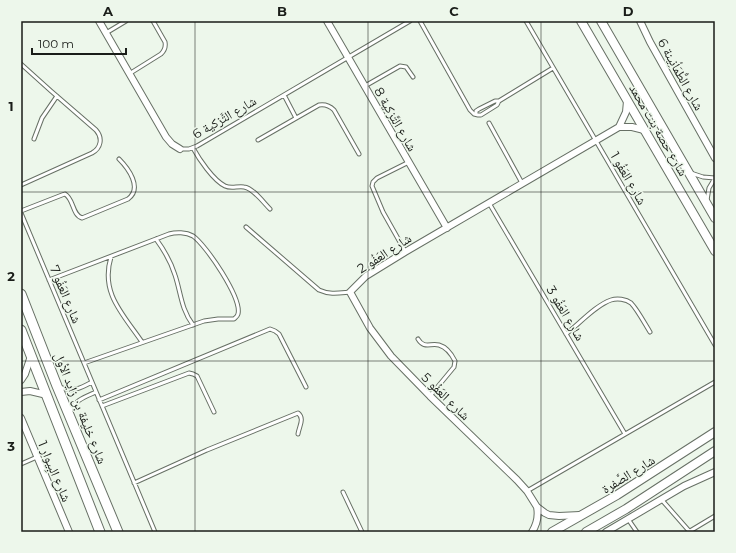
<svg xmlns="http://www.w3.org/2000/svg" width="736" height="553" font-family="Montserrat,'Noto Naskh Arabic',sans-serif">
	<style>
		.lines { fill: none; stroke-linecap: round; stroke-linejoin: round }
		.service-casing { stroke: #677065; stroke-width: 5 }
		.minor-casing { stroke: #677065; stroke-width: 8 }
		.tertiary-casing { stroke: #677065; stroke-width: 10 }
		.secondary-casing { stroke: #677065; stroke-width: 11 }
		.service { stroke: #fff; stroke-width: 3 }
		.minor { stroke: #fff; stroke-width: 6 }
		.tertiary { stroke: #fff; stroke-width: 8 }
		.secondary { stroke: #fff; stroke-width: 9 }
		.grid { fill: none; stroke: #1a1d19; stroke-width: 1; stroke-opacity: 0.55 }
		.labels { text-anchor: middle; stroke-width: 3; stroke-linejoin: round; paint-order: stroke }
		.street-label { font-size: 13px; fill: #1a1d19; stroke: #edf7eb }
		.neatline { fill: none; stroke: #1a1d19; stroke-width: 1.5 }
		.grid-label { font-size: 13px; text-anchor: middle; font-weight: bold; fill: #1a1d19 }
	</style>
	<rect width="100%" height="100%" fill="#edf7eb"/>
	<g class="lines">
		<defs>
			<path id="service" d="M420,21L470,110L474,114L478,115H481L497,105L499,101L553,68
				M526,21L715,345
				M106,33L126,21
				M21,64L51,91L96,130C103,138 101,148 92,153L21,185
				M129,74L161,54C165,50 166,47 165,42L153,21
				M365,86L400,66L406,67L413,77
				M284,95L296,118
				M476,114V111L479,109L495,101H499
				M489,123L522,183
				M34,139L42,118L57,96
				M258,140L319,105C325,104 330,106 334,110L359,154
				M193,148C199,159 213,180 225,186C231,189 237,186 244,187C253,188 263,202 270,209
				M180,149H189L197,146L410,21
				M691,173L703,177L715,178
				M707,200L709,188L715,178
				M489,203L625,434
				M21,211L62,195L65,194C74,199 72,215 82,218L128,199C143,188 128,168 119,159
				M21,213L155,532
				M246,227L319,290C330,295 339,293 350,292
				M156,239C164,250 171,262 175,275C181,293 181,309 193,325
				M405,251L383,212L372,186L373,182L377,178L409,162
				M111,257C100,293 123,314 142,342
				M49,280L169,234C176,232 186,232 193,236C206,245 242,298 238,314C237,317 236,317 234,319H218L204,321L84,363
				M566,334C579,324 596,305 611,300C617,298 626,299 631,303C637,309 645,324 650,332
				M418,339C424,349 430,343 439,345C446,347 452,355 455,361L454,367L430,396
				M60,387C72,393 81,388 92,382
				M99,400L270,329L275,331L279,334L306,387
				M102,406L189,373L193,374L197,376L214,412
				M69,412C75,400 85,397 96,392
				M21,464L37,457
				M134,483L207,450L298,413C305,419 299,426 298,434
				M527,491L715,382
				M343,492L362,532
				M661,499L690,532
				M628,519L637,532
				M690,531L715,516"/>
			<path id="minor" d="M99,21L166,137L172,144L180,149
				M327,21L447,228
				M640,21L650,42L715,158
				M619,127L626,112L627,101
				M21,380L25,374L31,356
				M21,392L30,391L47,395
				M21,418L69,532
				M580,515L559,516L549,515L545,513L537,507L527,491L517,480L430,396L391,356L370,328L350,292L366,276L405,252L619,127H632L644,130
				M532,532C537,524 539,517 537,507
				M606,532L684,486L715,472"/>
			<path id="tertiary" d="M581,21L715,251
				M601,21L715,218
				M552,532L617,495L715,432
				M586,532L626,509L715,451"/>
			<path id="secondary" d="M21,294L57,386L118,532
				M21,330L100,532"/>
		</defs>
		<use href="#service" class="service-casing"/>
		<use href="#minor" class="minor-casing"/>
		<use href="#tertiary" class="tertiary-casing"/>
		<use href="#secondary" class="secondary-casing"/>
		<use href="#service" class="service"/>
		<use href="#minor" class="minor"/>
		<use href="#tertiary" class="tertiary"/>
		<use href="#secondary" class="secondary"/>
	</g>
	<path class="grid" d="M195,21V532M368,21V532M541,21V532M21,192H715M21,361H715"/>
	<g class="labels">
		<g class="street-label">
			<text transform="translate(681 74) rotate(61)" y="5">شارع الطُّمَأنِينة 6</text>
			<text transform="translate(224 117) rotate(-30)" y="5">شارع التَّزكية 6</text>
			<text transform="translate(396 119) rotate(60)" y="5">شارع التَّزكية 8</text>
			<text transform="translate(659 130) rotate(60)" y="5">شارع حصة بنت محمد</text>
			<text transform="translate(629 178) rotate(60)" y="5">شارع العَفُو 1</text>
			<text transform="translate(384 253) rotate(-33)" y="5">شارع العَفُو 2</text>
			<text transform="translate(66 294) rotate(67)" y="5">شارع العَفُو 7</text>
			<text transform="translate(566 313) rotate(59)" y="5">شارع العَفُو 3</text>
			<text transform="translate(446 396) rotate(44)" y="5">شارع العَفُو 5</text>
			<text transform="translate(81 408) rotate(68)" y="5">شارع خليفة بن زايد الأول</text>
			<text transform="translate(55 471) rotate(67)" y="5">شارع البِيوار 1</text>
			<text transform="translate(628 474) rotate(-32)" y="5">شارع الصَّفرة</text>
		</g>
	</g>
	<rect width="736" height="553" fill="none" stroke="#edf7eb" stroke-width="44"/>
	<path d="M32 48v6h94v-6" fill="none" stroke="#1a1d19" stroke-width="2"/>
	<text x="38" y="48" font-size="12" fill="#1a1d19" stroke="#edf7eb" stroke-width="3" paint-order="stroke">100 m</text>
	<rect x="22" y="22" width="692" height="509" class="neatline"/>
	<g class="grid-label">
		<text x="108" y="16">A</text>
		<text x="282" y="16">B</text>
		<text x="454" y="16">C</text>
		<text x="628" y="16">D</text>
		<text x="11" y="111">1</text>
		<text x="11" y="281">2</text>
		<text x="11" y="451">3</text>
	</g>
</svg>
